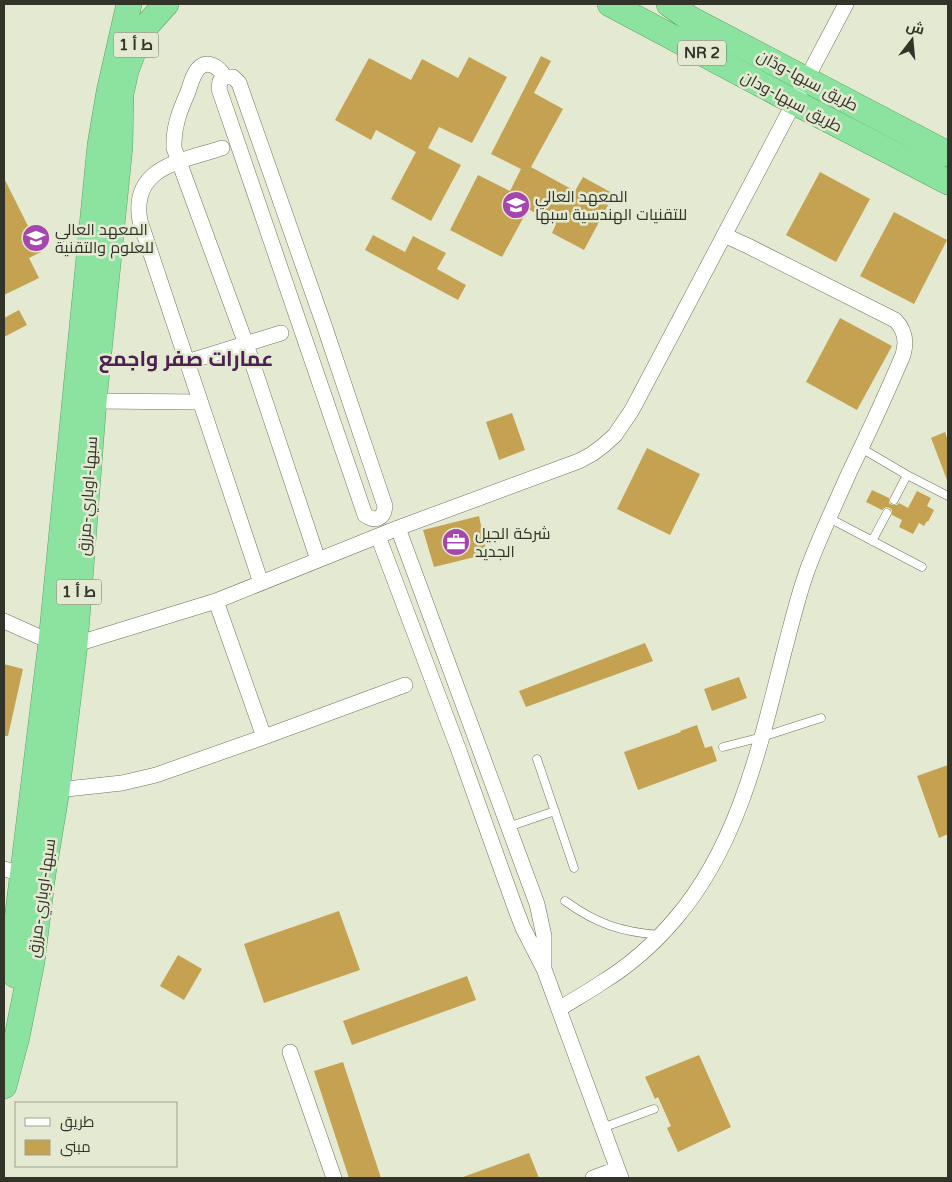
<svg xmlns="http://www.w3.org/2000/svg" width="952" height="1182" font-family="'Varela Round',Cairo,sans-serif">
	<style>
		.building { fill: #c4a251 }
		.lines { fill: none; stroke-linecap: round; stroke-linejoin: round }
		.service-casing { stroke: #6e735e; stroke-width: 9 }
		.minor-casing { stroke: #6e735e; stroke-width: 16 }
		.trunk-casing { stroke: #5aa166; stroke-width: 26 }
		.service { stroke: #fff; stroke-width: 8 }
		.minor { stroke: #fff; stroke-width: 15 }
		.trunk { stroke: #8ce39f; stroke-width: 25 }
		.labels { text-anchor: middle; stroke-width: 5; stroke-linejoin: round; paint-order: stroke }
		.shield { fill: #e4ead1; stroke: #676b5c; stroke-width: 1 }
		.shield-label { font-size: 15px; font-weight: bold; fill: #32342a }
		.street-label { font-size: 16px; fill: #32342a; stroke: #e4ead1 }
		.poi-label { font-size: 16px; fill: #32342a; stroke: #e4ead1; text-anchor: start }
		.district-label { font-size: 21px; font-weight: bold; fill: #4e2052; stroke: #e4ead1 }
	</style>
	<rect width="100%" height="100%" fill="#e4ead1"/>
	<path class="building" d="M541,56L551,61L534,93L563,109L531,167L575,191L583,177L614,194L584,250L552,233L556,224L528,209L502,257L450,230L478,175L510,191L521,169L491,154Z
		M469,57L507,77L472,143L439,127L428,148L461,165L431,221L391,199L416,152L376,130L371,140L335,120L369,58L411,80L422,59L458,78Z
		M820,172L870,199L836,262L786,235Z
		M4,178L41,252L29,258L39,278L4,295Z
		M894,212L947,240L914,304L860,276Z
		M373,235L405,252L413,236L446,253L437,269L466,285L458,300L365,250Z
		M19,310L27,325L4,337V318Z
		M840,318L892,346L857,410L806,382Z
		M512,413L525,450L499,460L486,422Z
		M945,432L948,441L947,480L931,438Z
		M647,448L700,474L670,535L617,509Z
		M872,490L889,498V503L892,505H897L899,503L908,508L917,491L931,498L927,506L934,510L928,522L927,521L924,526L919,523L913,534L899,527L902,520L892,515V510L890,508L886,507L882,510L866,502Z
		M479,516L487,554L434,567L423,530Z
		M645,643L653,661L526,707L519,691Z
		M4,664L23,669L8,736H4Z
		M739,677L747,698L712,711L704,689Z
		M697,725L705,748L712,746L717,761L638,790L624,752L681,732L680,731Z
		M948,765V834L939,838L917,776Z
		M339,911L360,970L264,1003L244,944Z
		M178,955L202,969L184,1000L160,986Z
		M467,976L476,1000L352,1045L343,1021Z
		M699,1055L731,1127L678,1152L667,1128L671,1126L658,1097L655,1099L645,1077Z
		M343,1062L381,1178H349L314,1071Z
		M529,1153L539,1178H464L463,1177Z"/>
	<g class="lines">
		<defs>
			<path id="service" d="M861,448L907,475L948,496
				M894,500L907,475
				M829,518L922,567
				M872,541L887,513
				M723,747L762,737L821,718
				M537,759L574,868
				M508,827L555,811
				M565,901C597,924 621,932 660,935
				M602,1128L654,1109"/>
			<path id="minor" d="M225,77H233L239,83L323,322L385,506C384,519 375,522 365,515L219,89L220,81Z
				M225,77C219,67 207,58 197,70C193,76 190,85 188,92C180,110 173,127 174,148L246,344L318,560
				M222,148C183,161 130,166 140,221L261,583
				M187,362L281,333
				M94,401L200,402
				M398,528L537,904L544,936V968
				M378,536L458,748L516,910L523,928L544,969L621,1178
				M216,601L264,737
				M4,621L51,642C63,645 73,645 86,641L216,601L398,528L579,461L592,454L604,445L615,435L632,410L846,4
				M57,790L122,783L156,775L264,737L405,685
				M4,869L23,874
				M559,1009C573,1000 588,992 601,983C629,966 655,943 676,918C740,843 761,741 785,648C792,622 798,596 807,571C819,538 835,505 849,473C868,434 886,395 903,355C907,341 905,330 895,320L748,246L724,235
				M290,1052L334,1178
				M593,1178L617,1169"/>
			<path id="trunk" d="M610,4L794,102L948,182
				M669,4L689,18L948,154
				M15,975L17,965V920L51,642L100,145L109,92L129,4
				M4,1086L17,1037L32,962L43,874L57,790L75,644L94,401L120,147L121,94L126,71L135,47L148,24L166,4"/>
		</defs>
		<use href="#service" class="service-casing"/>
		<use href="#minor" class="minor-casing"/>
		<use href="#trunk" class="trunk-casing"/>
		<use href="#service" class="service"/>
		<use href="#minor" class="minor"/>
		<use href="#trunk" class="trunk"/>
	</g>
	<defs>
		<symbol id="university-disc" viewBox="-11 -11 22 22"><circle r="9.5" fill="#a546af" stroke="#e4ead1"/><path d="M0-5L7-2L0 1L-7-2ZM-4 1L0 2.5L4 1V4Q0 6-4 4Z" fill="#fff"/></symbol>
		<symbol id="office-disc" viewBox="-11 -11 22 22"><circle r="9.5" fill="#a546af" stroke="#e4ead1"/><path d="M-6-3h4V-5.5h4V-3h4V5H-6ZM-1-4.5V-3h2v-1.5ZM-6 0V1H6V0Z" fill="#fff"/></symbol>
	</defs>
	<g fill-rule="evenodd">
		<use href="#university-disc" x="500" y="189" width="32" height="32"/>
		<use href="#university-disc" x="20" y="222" width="32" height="32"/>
		<use href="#office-disc" x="440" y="526" width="32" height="32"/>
	</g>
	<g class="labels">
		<g class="shield">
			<rect x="113.5" y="32.5" width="45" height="25" rx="4"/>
			<rect x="678" y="40.5" width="48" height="25" rx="4"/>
			<rect x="56.5" y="579.5" width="45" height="25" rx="4"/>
		</g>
		<g class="shield-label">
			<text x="136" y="50">ط أ 1</text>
			<text x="702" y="58">NR 2</text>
			<text x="79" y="597">ط أ 1</text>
		</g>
		<g class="street-label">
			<text transform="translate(808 80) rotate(28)" y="6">طريق سبها-ودّان</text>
			<text transform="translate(792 101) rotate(28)" y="6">طريق سبها-ودان</text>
			<text transform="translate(87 496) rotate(-86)" y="6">سبها-اوباري-مرزق</text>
			<text transform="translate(41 898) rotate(-82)" y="6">سبها-اوباري-مرزق</text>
		</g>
		<g class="poi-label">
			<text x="535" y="202">المعهد العالي<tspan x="535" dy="18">للتقنيات الهندسية سبها</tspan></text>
			<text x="55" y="235">المعهد العالي<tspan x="55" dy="18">للعلوم والتقنية</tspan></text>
			<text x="475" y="539">شركة الجيل<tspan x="475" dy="18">الجديد</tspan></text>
		</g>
		<g class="district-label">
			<text x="186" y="366">عمارات صفر واجمع</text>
		</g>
	</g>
	<rect width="952" height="1182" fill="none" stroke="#32342a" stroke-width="10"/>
	<rect x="15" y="1102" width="162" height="65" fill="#e4ead1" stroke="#9da18e"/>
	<rect x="25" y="1118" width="25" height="8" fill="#ffffff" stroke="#9da18e"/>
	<text x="60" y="1127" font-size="15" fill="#32342a">طريق</text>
	<rect x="25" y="1140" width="25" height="15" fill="#c4a251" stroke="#9da18e"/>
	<text x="60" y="1152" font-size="15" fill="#32342a">مبنى</text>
	<g transform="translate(912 40) rotate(16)" stroke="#e4ead1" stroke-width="4" paint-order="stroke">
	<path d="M0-4L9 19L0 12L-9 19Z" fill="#32342a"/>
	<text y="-8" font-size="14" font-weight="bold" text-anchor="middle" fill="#32342a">ش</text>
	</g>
</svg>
